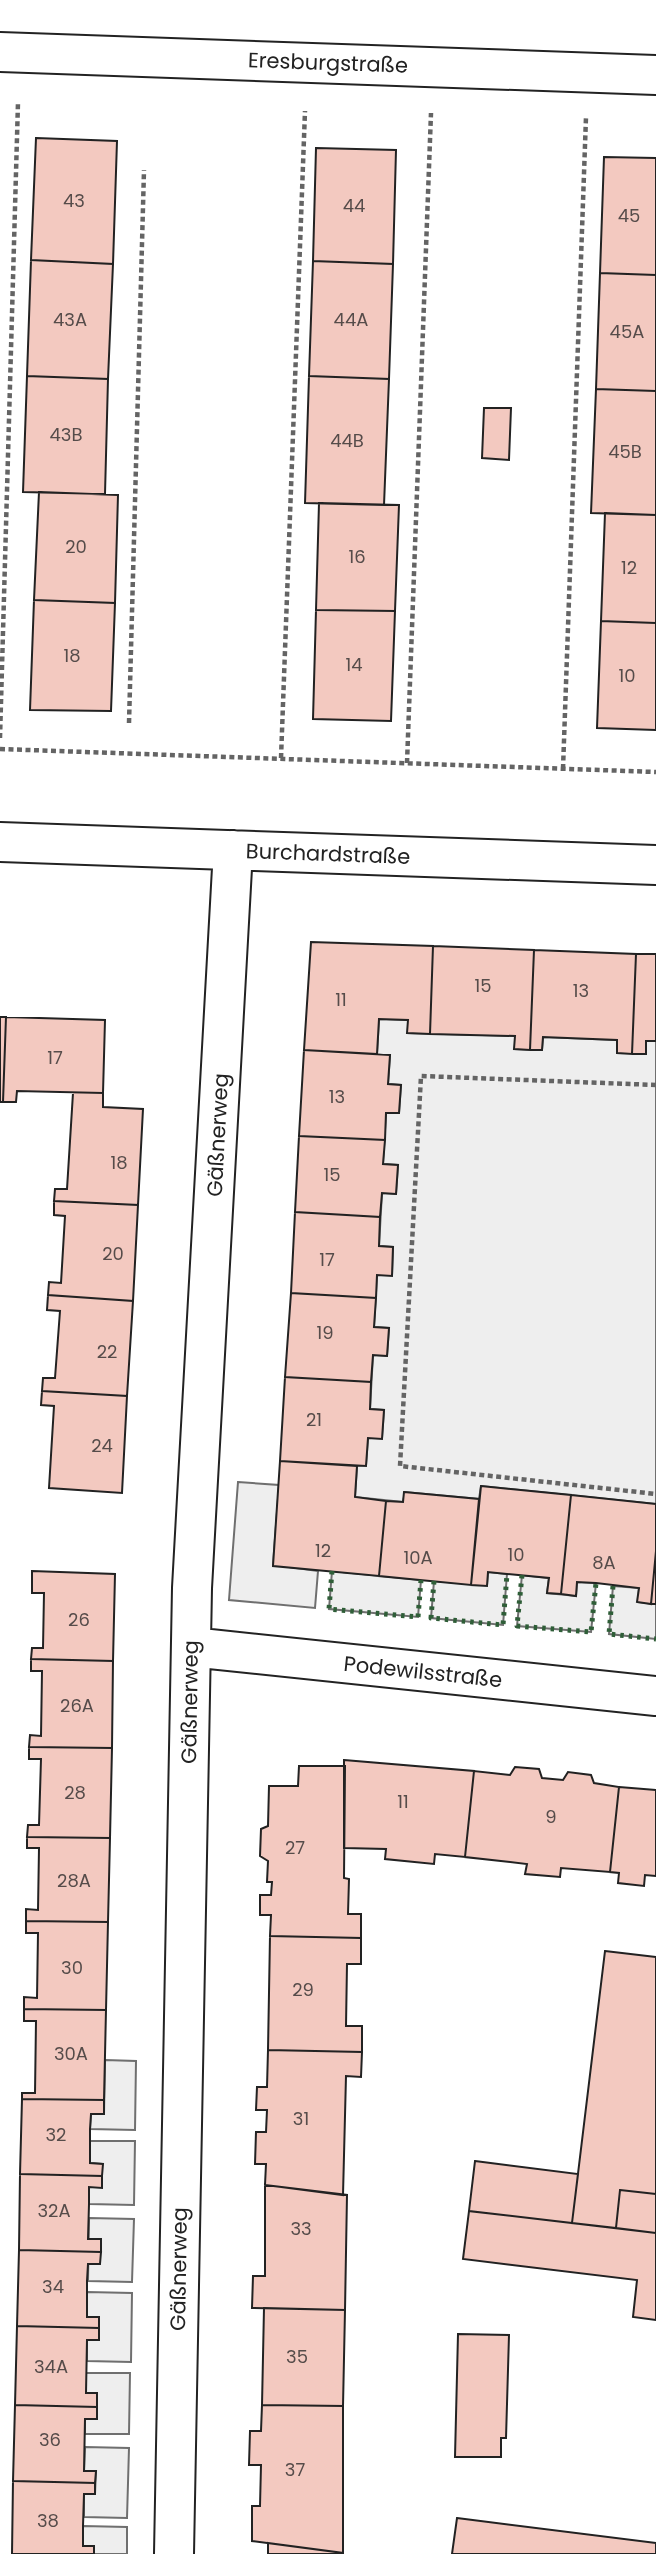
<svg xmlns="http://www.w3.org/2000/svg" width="656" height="2554" font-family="Poppins,sans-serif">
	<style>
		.green { fill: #eee; stroke: #6f6f6f; stroke-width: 2 }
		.building { fill: #f3c9c0; stroke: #222; stroke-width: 2 }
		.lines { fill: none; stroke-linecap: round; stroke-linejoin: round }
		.minor-casing { stroke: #222; stroke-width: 42 }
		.path { stroke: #646464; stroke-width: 4.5; stroke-dasharray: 5 3.5; stroke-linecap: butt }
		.minor { stroke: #fff; stroke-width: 38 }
		.hedge { stroke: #2f5e38; stroke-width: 5; stroke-dasharray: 3.5 5; stroke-linecap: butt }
		.labels { text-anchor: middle; stroke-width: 5; stroke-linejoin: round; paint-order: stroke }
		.number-label { font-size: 18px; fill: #564c4a }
		.street-label { font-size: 21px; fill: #222; stroke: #fff }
	</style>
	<rect width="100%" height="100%" fill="#fff"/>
	<path class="green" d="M379,1019L408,1020V1033L515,1036V1049L542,1050L543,1037L617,1040V1053H646V1041H656V1504L481,1486L479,1499L405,1492L403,1502L355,1497L357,1466L366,1465L368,1438H382L384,1410L370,1409L373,1355L387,1356L389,1328L374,1327L377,1275H392L393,1247L379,1246L382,1193L396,1194L398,1165L383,1164L386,1113H399L401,1085L388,1084L390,1056L377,1054Z
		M238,1482L279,1485L273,1565L318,1571L315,1608L229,1600Z
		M332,1571L421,1580L418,1617L329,1609Z
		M488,1572L507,1574L503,1625L431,1618L434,1581L487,1585Z
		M522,1575L549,1578L547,1593L576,1596L577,1582L596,1583L591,1632L517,1626Z
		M613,1586L639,1588L638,1602L656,1604V1639L609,1634Z
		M105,2060L136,2061L135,2130L90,2129L91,2114H104Z
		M90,2141H135L134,2205L89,2204V2187H102V2164L90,2163Z
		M89,2218L134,2219L132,2282L88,2281Z
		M87,2292L132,2293L131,2362L87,2361V2340H99V2317H87Z
		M86,2373H130L129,2434H85V2419H97V2393H86Z
		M85,2447L129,2448L127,2518L84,2517V2494H95L96,2472L84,2471Z
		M83,2526L127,2527V2554H94V2547L83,2546Z"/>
	<path class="building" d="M36,138L117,141L113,264L31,260Z
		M316,148L396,150L393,264L313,261Z
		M604,157L656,158V275L600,273Z
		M31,260L113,264L108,379L27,376Z
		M313,261L393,264L389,379L309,376Z
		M600,273L656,275V391L596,389Z
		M27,376L108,379L105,494L23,492Z
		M309,376L389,379L384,505L305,503Z
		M596,389L656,391V515L591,513Z
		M484,408H511L509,460L482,458Z
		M39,492L118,495L115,603L34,600Z
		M319,503L399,505L395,611L316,610Z
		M605,513L656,515V623L601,621Z
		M34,600L115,603L111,711L30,710Z
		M316,610L395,611L391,721L313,719Z
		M601,621L656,623V730L597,728Z
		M311,942L433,946L430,1034L407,1033L408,1020L379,1019L377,1054L304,1050Z
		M433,946L534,950L530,1050L514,1049L515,1036L430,1034Z
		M534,950L636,954L632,1054L617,1053V1040L543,1037L542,1050H530Z
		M636,954H656V1041H646V1054H632Z
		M0,1017H6L3,1102H0Z
		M6,1017L105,1020L103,1093L17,1091L16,1102H3Z
		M304,1050L390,1055L388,1084L401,1085L399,1113H386L385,1140L299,1136Z
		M73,1093H103V1107L143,1109L138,1205L54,1201L55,1189H67Z
		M299,1136L385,1140L383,1164L398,1165L396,1194L382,1193L380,1217L295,1212Z
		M54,1201L138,1205L133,1301L48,1295L49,1282L61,1283L65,1216L54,1215Z
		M295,1212L380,1217L379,1246L393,1247L392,1276L377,1275L376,1298L291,1293Z
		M291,1293L376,1298L374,1327L389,1328L387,1356L373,1355L371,1382L285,1377Z
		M48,1295L133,1301L127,1396L42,1391L43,1378H55L60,1311L47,1310Z
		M285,1377L371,1382L370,1409L384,1410L382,1439L368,1438L366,1466L280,1461Z
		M42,1391L127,1396L122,1493L49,1488L54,1406L41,1405Z
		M280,1461L357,1466L355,1497L386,1501L379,1576L273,1566Z
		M481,1486L571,1495L561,1594L547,1593L549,1578L507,1574L488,1572L487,1586L471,1585Z
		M404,1492L479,1499L471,1585L379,1576L386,1501L403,1502Z
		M571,1495L656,1504V1551L651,1604L637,1602L639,1588L596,1583L577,1582L576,1596L561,1594Z
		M656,1551V1604H651Z
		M32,1571L115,1574L113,1661L31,1659L32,1648H43L44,1593H32Z
		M31,1659L113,1661L112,1748L29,1747L30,1735L41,1736L42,1671H31Z
		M29,1747L112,1748L110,1838L27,1837L28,1825H39L41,1759H29Z
		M344,1760L474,1771L465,1857L435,1854L434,1864L385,1859L386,1849L344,1848Z
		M299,1766H345L344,1878L349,1879L348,1914H361V1938L270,1936L271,1915H260V1895H271L272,1882H267L268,1861L260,1856L261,1829L268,1826L269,1786H298Z
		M515,1767L539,1769L542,1778L563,1780L568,1772L591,1775L594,1783L619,1787L610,1872L561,1868L560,1877L525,1874L527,1864L465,1857L474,1771L510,1775Z
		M619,1787L656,1790V1876L645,1875L644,1886L618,1883L619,1873L610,1872Z
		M27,1837L110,1838L108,1922L26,1921V1909L38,1910L39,1848H27Z
		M26,1921L108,1922L106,2010L24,2009V1997L37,1998L38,1933H26Z
		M270,1936L361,1938V1964H347L346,2026H362V2052L268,2050Z
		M605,1951L656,1957V2194L620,2190L616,2228L572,2223Z
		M24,2009L106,2010L104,2100L22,2099V2093H35L36,2021H24Z
		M268,2050L362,2052L361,2077L346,2076L343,2195L265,2185L266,2164H255L256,2132H266L267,2110H256L257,2087H267Z
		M22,2099L104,2100V2114H91L90,2129V2163L103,2164L102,2176L20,2174Z
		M475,2161L578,2174L572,2223L469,2211Z
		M20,2174L102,2176V2188L89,2187V2204L88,2239H101V2252L19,2250Z
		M265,2185L347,2195L345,2310L252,2308L253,2276H265Z
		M620,2190L656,2194V2233L616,2228Z
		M469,2211L656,2233V2320L633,2317L637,2280L463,2259Z
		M19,2250L101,2252L100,2264H88L87,2281V2317H99V2328L17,2326Z
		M264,2308L345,2310L343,2406L262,2405Z
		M17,2326L99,2328V2340H87L86,2393H97V2407L15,2405Z
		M458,2334L509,2335L506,2438H501V2457H455Z
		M15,2405L97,2407V2419H85L84,2471H96L95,2483L13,2481Z
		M262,2405L343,2406V2553L252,2541V2506H260L261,2465H249L250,2431H261Z
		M13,2481L95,2483V2494H84L83,2526V2546H94V2554H12Z
		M457,2518L656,2543V2554H452Z
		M268,2543L343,2553V2554H268Z"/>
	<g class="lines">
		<defs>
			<path id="minor" d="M0,52L656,75
				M0,842L656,865
				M191,1647L656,1696
				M174,2554L192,1588L233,850"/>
		</defs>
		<use href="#minor" class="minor-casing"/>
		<path class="path" d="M129,723L144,170
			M0,738L18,102
			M0,749L656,772
			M281,758L305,111
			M407,763L431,113
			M563,769L586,117
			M656,1085L421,1076L400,1466L656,1494"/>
		<use href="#minor" class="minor"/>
		<path class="hedge" d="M332,1571L329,1609L418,1617L421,1580
			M522,1575L517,1626L591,1632L596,1583
			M434,1581L431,1618L503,1625L507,1574
			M613,1586L609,1634L656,1639"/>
	</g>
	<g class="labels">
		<g class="number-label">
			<text x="74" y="207">43</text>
			<text x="354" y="212">44</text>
			<text x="629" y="222">45</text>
			<text x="70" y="326">43A</text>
			<text x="351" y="326">44A</text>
			<text x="627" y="338">45A</text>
			<text x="66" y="441">43B</text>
			<text x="347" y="447">44B</text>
			<text x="625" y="458">45B</text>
			<text x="76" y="553">20</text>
			<text x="357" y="563">16</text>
			<text x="629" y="574">12</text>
			<text x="72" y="662">18</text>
			<text x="354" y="671">14</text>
			<text x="627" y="682">10</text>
			<text x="483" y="992">15</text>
			<text x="581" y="997">13</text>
			<text x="341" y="1006">11</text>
			<text x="55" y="1064">17</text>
			<text x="337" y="1103">13</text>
			<text x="119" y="1169">18</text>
			<text x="332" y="1181">15</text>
			<text x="113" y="1260">20</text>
			<text x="327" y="1266">17</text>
			<text x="325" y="1339">19</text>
			<text x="107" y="1358">22</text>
			<text x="314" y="1426">21</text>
			<text x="102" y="1452">24</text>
			<text x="323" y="1557">12</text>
			<text x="516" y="1561">10</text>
			<text x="418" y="1564">10A</text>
			<text x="604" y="1569">8A</text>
			<text x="79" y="1626">26</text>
			<text x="77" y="1712">26A</text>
			<text x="75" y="1799">28</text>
			<text x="403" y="1808">11</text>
			<text x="551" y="1823">9</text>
			<text x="295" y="1854">27</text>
			<text x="74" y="1887">28A</text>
			<text x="72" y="1974">30</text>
			<text x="303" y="1996">29</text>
			<text x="71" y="2060">30A</text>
			<text x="301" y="2125">31</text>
			<text x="56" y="2141">32</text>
			<text x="54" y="2217">32A</text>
			<text x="301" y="2235">33</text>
			<text x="53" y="2293">34</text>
			<text x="297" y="2363">35</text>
			<text x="51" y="2373">34A</text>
			<text x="50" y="2446">36</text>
			<text x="295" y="2476">37</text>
			<text x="48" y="2527">38</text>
		</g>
		<g class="street-label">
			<text transform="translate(328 63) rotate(2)" y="7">Eresburgstraße</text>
			<text transform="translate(328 854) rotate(2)" y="7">Burchardstraße</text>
			<text transform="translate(218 1135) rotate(-87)" y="7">Gäßnerweg</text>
			<text transform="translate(423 1672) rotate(6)" y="7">Podewilsstraße</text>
			<text transform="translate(190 1702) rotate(-89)" y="7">Gäßnerweg</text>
			<text transform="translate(179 2269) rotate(-89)" y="7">Gäßnerweg</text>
		</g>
	</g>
</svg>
